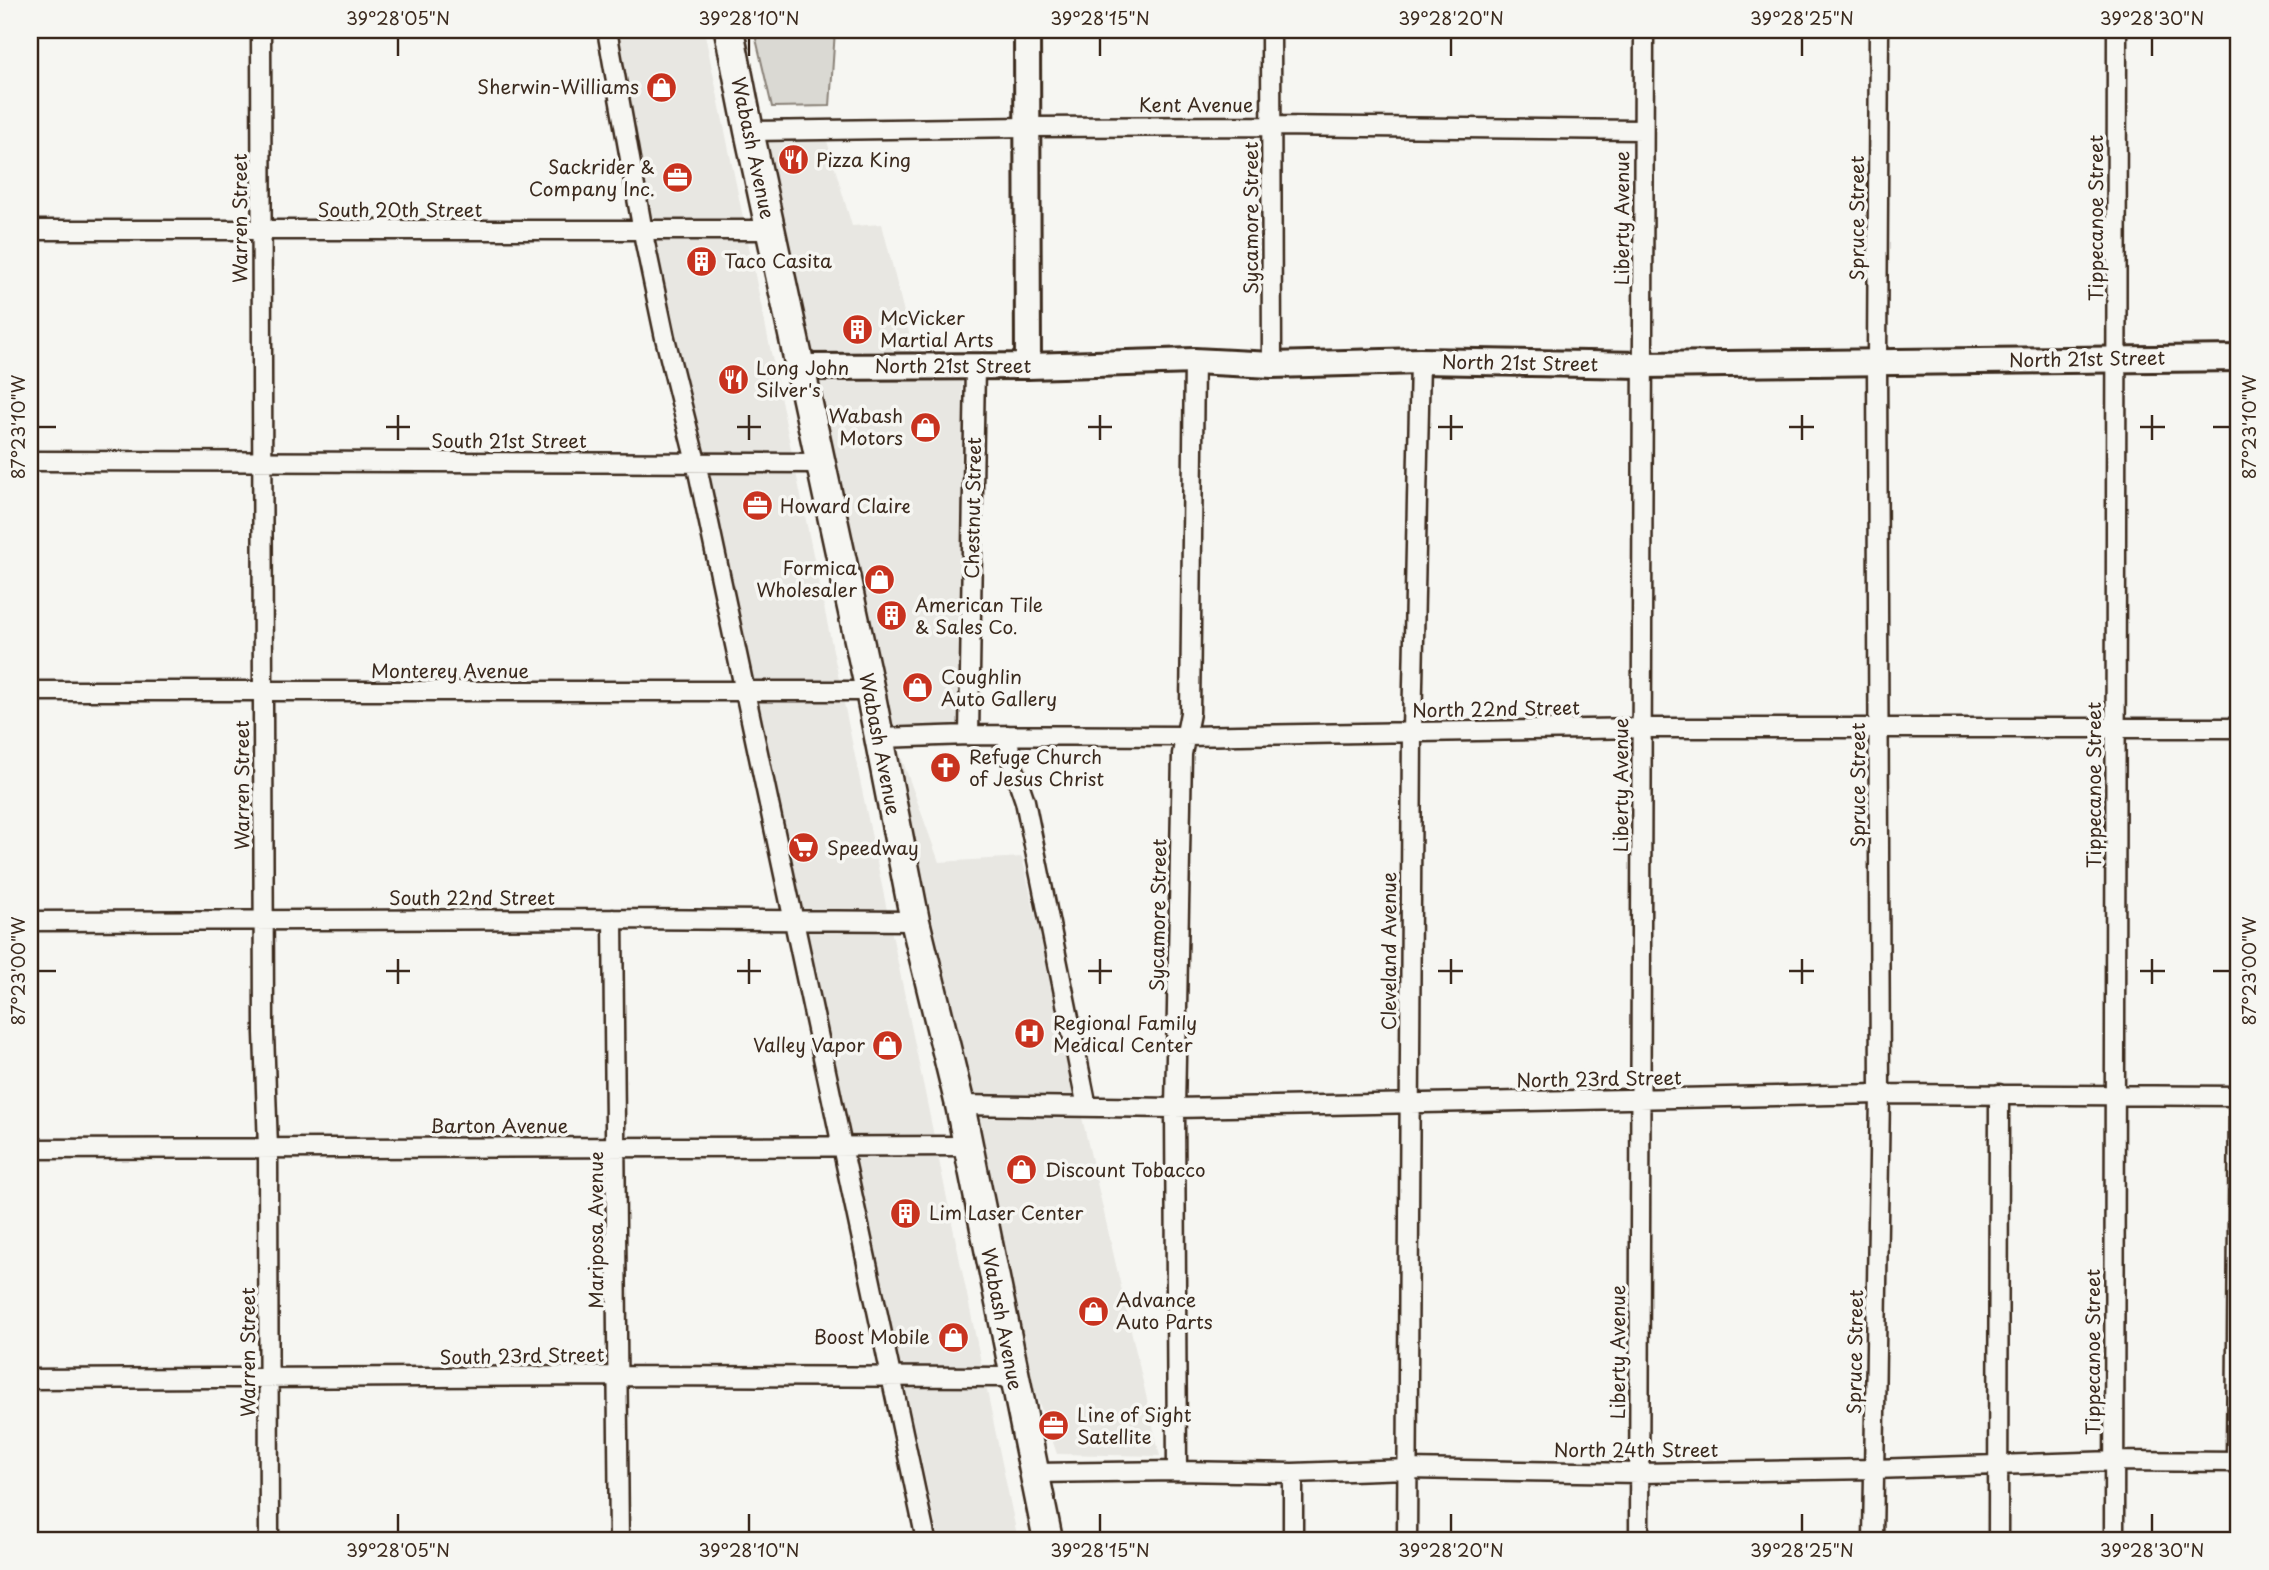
<svg xmlns="http://www.w3.org/2000/svg" width="2269" height="1570" font-family="'Playpen Sans',sans-serif">
	<style>
		.built { fill: #e8e7e2 }
		.green { fill: #dad9d3; stroke: #8a8278; stroke-width: 2 }
		.lines { fill: none; stroke-linecap: round; stroke-linejoin: round }
		.street-casing { stroke: #3b2a1e; stroke-width: 23 }
		.secondary-casing { stroke: #3b2a1e; stroke-width: 30 }
		.primary-casing { stroke: #3b2a1e; stroke-width: 33 }
		.street { stroke: #f6f6f2; stroke-width: 18 }
		.secondary { stroke: #f6f6f2; stroke-width: 24 }
		.primary { stroke: #f6f6f2; stroke-width: 28 }
		.ticks { fill: none; stroke: #3b2a1e; stroke-width: 2.5 }
		.labels { text-anchor: middle; stroke-width: 7; stroke-linejoin: round; paint-order: stroke }
		.poi-label { font-size: 19px; fill: #3b2a1e; stroke: #f6f6f2; text-anchor: start }
		.street-label { font-size: 19px; fill: #3b2a1e; stroke: #f6f6f2 }
		.neatline { fill: none; stroke: #3b2a1e; stroke-width: 2.5 }
		.ticks-label { font-size: 18px; text-anchor: middle; fill: #3b2a1e }
	</style>
	<rect width="100%" height="100%" fill="#f6f6f2"/>
	<filter id="ink" filterUnits="userSpaceOnUse"><feTurbulence type="fractalNoise" baseFrequency=".0143" numOctaves="2"/><feDisplacementMap in="SourceGraphic" scale="14" xChannelSelector="R" yChannelSelector="G"/><feConvolveMatrix kernelMatrix="1 2 1 2 8 2 1 2 1" color-interpolation-filters="sRGB"/></filter>
	<g filter="url(#ink)">
		<path class="built" d="M606,30H704L1018,1540H939Z
			M762,141H827L852,226L882,224L919,373L962,375L969,747L897,745L939,862L1022,857L1160,1456L1057,1454L1029,1374L990,1168L880,693Z"/>
		<path class="green" d="M754,30H835L830,106L772,107Z"/>
		<g class="lines">
			<defs>
				<path id="street" d="M261,30L264,1033L268,1148L269,1540
					M607,30L645,243L665,338L696,462L926,1540
					M1271,30L1272,365
					M749,131L1027,127L1271,126L1643,130
					M30,230H771
					M30,461L820,463
					M30,691H870
					M969,735L975,366
					M1008,735L1011,760L1025,801L1087,1107
					M880,738L969,735L1186,736L1642,728H2239
					M613,919L619,1540
					M30,921L613,919L915,921
					M960,1105L1175,1108L1880,1094L2239,1096
					M30,1149L968,1146
					M30,1379L617,1376L1014,1377
					M2236,1462L2239,1096
					M1177,1471L1175,1108L1182,754L1190,713L1194,361
					M1034,1473L1177,1471L1293,1473L1407,1469L1639,1473L1874,1469L2114,1461L2239,1462
					M1293,1540V1473
					M1407,1540L1412,731L1420,361
					M1639,1540L1644,30
					M1873,1540L1880,1094L1877,361L1879,30
					M1998,1540L1999,1094
					M2114,1540L2117,30"/>
				<path id="secondary" d="M1027,30L1028,366
					M801,367L1028,366L1194,361L1272,365L1420,361L1643,365L2239,358"/>
				<path id="primary" d="M729,30L749,131L870,691L915,921L960,1105L1048,1540"/>
			</defs>
			<use href="#street" class="street-casing"/>
			<use href="#secondary" class="secondary-casing"/>
			<use href="#primary" class="primary-casing"/>
			<use href="#street" class="street"/>
			<use href="#secondary" class="secondary"/>
			<use href="#primary" class="primary"/>
		</g>
	</g>
	<path class="ticks" d="M398,38V56M749,38V56M1100,38V56M1451,38V56M1802,38V56M2152,38V56M398,415V440M749,415V440M1100,415V440M1451,415V440M1802,415V440M2152,415V440M38,427H56M386,427H410M737,427H761M1088,427H1112M1438,427H1463M1789,427H1814M2140,427H2165M2213,427H2230M398,959V984M749,959V984M1100,959V984M1451,959V984M1802,959V984M2152,959V984M38,971H56M386,971H410M737,971H761M1088,971H1112M1438,971H1463M1789,971H1814M2140,971H2165M2213,971H2230M398,1514V1532M749,1514V1532M1100,1514V1532M1451,1514V1532M1802,1514V1532M2152,1514V1532"/>
	<defs>
		<symbol id="shop-disc" viewBox="-11 -11 22 22"><circle r="9.5" fill="#c8321e" stroke="#f6f6f2"/><path d="M-5-2.5h2.3a2.7 3.5 0 0 1 5.4 0H5L5.5 6h-11ZM-1.5-2.5h3a1.5 2.3 0 0 0-3 0Z" fill="#fff"/></symbol>
		<symbol id="restaurant-disc" viewBox="-11 -11 22 22"><circle r="9.5" fill="#c8321e" stroke="#f6f6f2"/><path d="M-5-6h1v4h1v-4h1v4h1v-4h1v5L-1.5 .5V6h-2V.5L-5-1ZM5-6V6H3V1.5H1.5Q1.5-4 5-6Z" fill="#fff"/></symbol>
		<symbol id="office-disc" viewBox="-11 -11 22 22"><circle r="9.5" fill="#c8321e" stroke="#f6f6f2"/><path d="M-6-3h4V-5.5h4V-3h4V5H-6ZM-1-4.5V-3h2v-1.5ZM-6 0V1H6V0Z" fill="#fff"/></symbol>
		<symbol id="building-disc" viewBox="-11 -11 22 22"><circle r="9.5" fill="#c8321e" stroke="#f6f6f2"/><path d="M-4-6H4V6H1V3H-1V6H-4ZM-2.5-4.3h1.7v1.8h-1.7ZM.8-4.3h1.7v1.8H.8ZM-2.5-1h1.7V.8h-1.7ZM.8-1h1.7V.8H.8Z" fill="#fff"/></symbol>
		<symbol id="church-disc" viewBox="-11 -11 22 22"><circle r="9.5" fill="#c8321e" stroke="#f6f6f2"/><path d="M-1.2-6h2.4v3.5h3.3v2.4h-3.3V6h-2.4V-.1h-3.3v-2.4h3.3Z" fill="#fff"/></symbol>
		<symbol id="supermarket-disc" viewBox="-11 -11 22 22"><circle r="9.5" fill="#c8321e" stroke="#f6f6f2"/><path d="M-6-5.5h2.5l.6 2H6L4.5 2H-2.5L-4.4-4H-6ZM-1.5 3.2a1.3 1.3 0 1 0 .1 0ZM3 3.2a1.3 1.3 0 1 0 .1 0Z" fill="#fff"/></symbol>
		<symbol id="hospital-disc" viewBox="-11 -11 22 22"><circle r="9.5" fill="#c8321e" stroke="#f6f6f2"/><path d="M-5-5h3v3.5h4V-5h3V5h-3V1.5h-4V5h-3Z" fill="#fff"/></symbol>
	</defs>
	<g fill-rule="evenodd">
		<use href="#shop-disc" x="644" y="70" width="35" height="35"/>
		<use href="#restaurant-disc" x="776" y="142" width="35" height="35"/>
		<use href="#office-disc" x="660" y="160" width="35" height="35"/>
		<use href="#building-disc" x="684" y="244" width="35" height="35"/>
		<use href="#building-disc" x="840" y="312" width="35" height="35"/>
		<use href="#restaurant-disc" x="716" y="362" width="35" height="35"/>
		<use href="#shop-disc" x="908" y="410" width="35" height="35"/>
		<use href="#office-disc" x="740" y="488" width="35" height="35"/>
		<use href="#shop-disc" x="862" y="562" width="35" height="35"/>
		<use href="#building-disc" x="874" y="598" width="35" height="35"/>
		<use href="#shop-disc" x="900" y="670" width="35" height="35"/>
		<use href="#church-disc" x="928" y="750" width="35" height="35"/>
		<use href="#supermarket-disc" x="786" y="830" width="35" height="35"/>
		<use href="#hospital-disc" x="1012" y="1016" width="35" height="35"/>
		<use href="#shop-disc" x="870" y="1028" width="35" height="35"/>
		<use href="#shop-disc" x="1004" y="1152" width="35" height="35"/>
		<use href="#building-disc" x="888" y="1196" width="35" height="35"/>
		<use href="#shop-disc" x="1076" y="1294" width="35" height="35"/>
		<use href="#shop-disc" x="936" y="1320" width="35" height="35"/>
		<use href="#office-disc" x="1036" y="1408" width="35" height="35"/>
	</g>
	<g class="labels">
		<g class="poi-label">
			<text x="639" y="94" text-anchor="end">Sherwin-Williams</text>
			<text x="816" y="167">Pizza King</text>
			<text x="655" y="174" text-anchor="end">Sackrider &amp;<tspan x="655" dy="22">Company Inc.</tspan></text>
			<text x="724" y="268">Taco Casita</text>
			<text x="880" y="325">McVicker<tspan x="880" dy="22">Martial Arts</tspan></text>
			<text x="756" y="375">Long John<tspan x="756" dy="22">Silver's</tspan></text>
			<text x="903" y="423" text-anchor="end">Wabash<tspan x="903" dy="22">Motors</tspan></text>
			<text x="780" y="513">Howard Claire</text>
			<text x="857" y="575" text-anchor="end">Formica<tspan x="857" dy="22">Wholesaler</tspan></text>
			<text x="915" y="612">American Tile<tspan x="915" dy="22">&amp; Sales Co.</tspan></text>
			<text x="941" y="684">Coughlin<tspan x="941" dy="22">Auto Gallery</tspan></text>
			<text x="969" y="764">Refuge Church<tspan x="969" dy="22">of Jesus Christ</tspan></text>
			<text x="827" y="855">Speedway</text>
			<text x="1053" y="1030">Regional Family<tspan x="1053" dy="22">Medical Center</tspan></text>
			<text x="865" y="1052" text-anchor="end">Valley Vapor</text>
			<text x="1045" y="1177">Discount Tobacco</text>
			<text x="929" y="1220">Lim Laser Center</text>
			<text x="1116" y="1307">Advance<tspan x="1116" dy="22">Auto Parts</tspan></text>
			<text x="930" y="1344" text-anchor="end">Boost Mobile</text>
			<text x="1077" y="1422">Line of Sight<tspan x="1077" dy="22">Satellite</tspan></text>
		</g>
		<g class="street-label">
			<text x="1196" y="112">Kent Avenue</text>
			<text transform="translate(753 148) rotate(78)" y="7">Wabash Avenue</text>
			<text x="400" y="217">South 20th Street</text>
			<text transform="translate(240 218) rotate(-90)" y="7">Warren Street</text>
			<text transform="translate(1251 218) rotate(-90)" y="7">Sycamore Street</text>
			<text transform="translate(1622 218) rotate(-90)" y="7">Liberty Avenue</text>
			<text transform="translate(1857 218) rotate(-90)" y="7">Spruce Street</text>
			<text transform="translate(2096 218) rotate(-90)" y="7">Tippecanoe Street</text>
			<text transform="translate(2087 359) rotate(-1)" y="7">North 21st Street</text>
			<text transform="translate(1520 363) rotate(1)" y="7">North 21st Street</text>
			<text x="953" y="373">North 21st Street</text>
			<text x="509" y="448">South 21st Street</text>
			<text transform="translate(973 508) rotate(-89)" y="7">Chestnut Street</text>
			<text x="450" y="678">Monterey Avenue</text>
			<text transform="translate(1496 709) rotate(-1)" y="7">North 22nd Street</text>
			<text transform="translate(880 744) rotate(79)" y="7">Wabash Avenue</text>
			<text transform="translate(242 785) rotate(-90)" y="7">Warren Street</text>
			<text transform="translate(1621 785) rotate(-90)" y="7">Liberty Avenue</text>
			<text transform="translate(1858 785) rotate(-90)" y="7">Spruce Street</text>
			<text transform="translate(2094 785) rotate(-90)" y="7">Tippecanoe Street</text>
			<text x="472" y="905">South 22nd Street</text>
			<text transform="translate(1158 915) rotate(-89)" y="7">Sycamore Street</text>
			<text transform="translate(1389 951) rotate(-90)" y="7">Cleveland Avenue</text>
			<text transform="translate(1599 1079) rotate(-1)" y="7">North 23rd Street</text>
			<text x="499" y="1133">Barton Avenue</text>
			<text transform="translate(596 1230) rotate(-90)" y="7">Mariposa Avenue</text>
			<text transform="translate(1002 1319) rotate(79)" y="7">Wabash Avenue</text>
			<text transform="translate(248 1352) rotate(-90)" y="7">Warren Street</text>
			<text transform="translate(1618 1352) rotate(-90)" y="7">Liberty Avenue</text>
			<text transform="translate(1855 1352) rotate(-89)" y="7">Spruce Street</text>
			<text transform="translate(2093 1352) rotate(-90)" y="7">Tippecanoe Street</text>
			<text transform="translate(522 1356) rotate(-1)" y="7">South 23rd Street</text>
			<text x="1636" y="1457">North 24th Street</text>
		</g>
	</g>
	<rect width="2269" height="1570" fill="none" stroke="#f6f6f2" stroke-width="77"/>
	<rect x="38" y="38" width="2192" height="1494" class="neatline"/>
	<g class="ticks-label">
		<text x="398" y="25">39°28'05"N</text>
		<text x="749" y="25">39°28'10"N</text>
		<text x="1100" y="25">39°28'15"N</text>
		<text x="1451" y="25">39°28'20"N</text>
		<text x="1802" y="25">39°28'25"N</text>
		<text x="2152" y="25">39°28'30"N</text>
		<text transform="translate(2250 427) rotate(-90)" y="6">87°23'10"W</text>
		<text transform="translate(19 427) rotate(-90)" y="6">87°23'10"W</text>
		<text transform="translate(19 971) rotate(-90)" y="6">87°23'00"W</text>
		<text transform="translate(2250 971) rotate(-90)" y="6">87°23'00"W</text>
		<text x="398" y="1557">39°28'05"N</text>
		<text x="749" y="1557">39°28'10"N</text>
		<text x="1100" y="1557">39°28'15"N</text>
		<text x="1451" y="1557">39°28'20"N</text>
		<text x="1802" y="1557">39°28'25"N</text>
		<text x="2152" y="1557">39°28'30"N</text>
	</g>
</svg>
